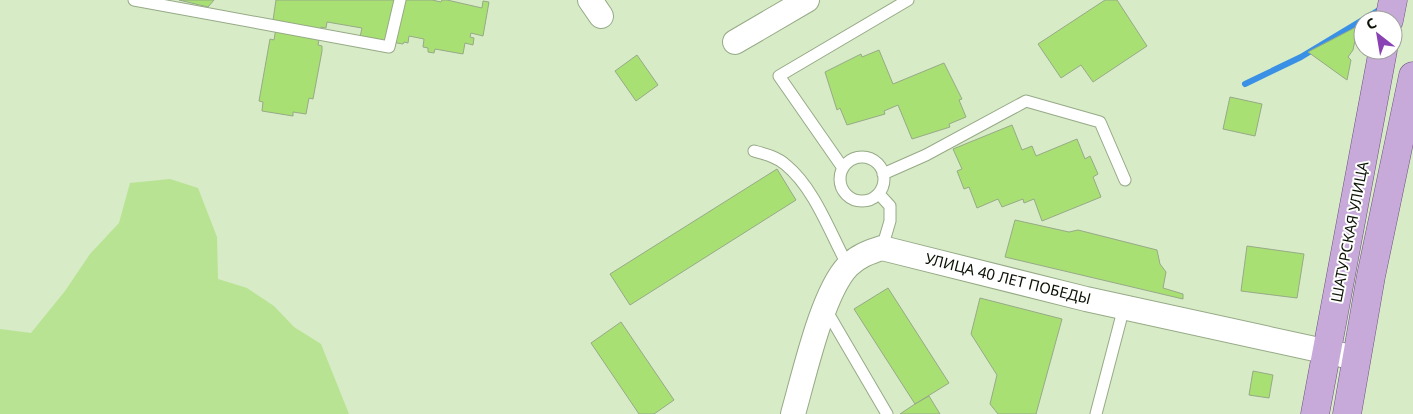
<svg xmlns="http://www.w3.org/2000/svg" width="1413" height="414" font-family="'Noto Sans',sans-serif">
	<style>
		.green { fill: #b8e392 }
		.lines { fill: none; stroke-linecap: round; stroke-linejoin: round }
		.stream { stroke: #3a90e5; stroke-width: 6 }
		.building { fill: #a9e073; stroke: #97aa87 }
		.service-casing { stroke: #96aa86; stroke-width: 13 }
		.minor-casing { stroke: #96aa86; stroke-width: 26 }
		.primary-casing { stroke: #6e5080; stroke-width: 29 }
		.service { stroke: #fff; stroke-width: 11 }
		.minor { stroke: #fff; stroke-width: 24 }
		.primary { stroke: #c7aada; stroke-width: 28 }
		.labels { text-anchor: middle; stroke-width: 4; stroke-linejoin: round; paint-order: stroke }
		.street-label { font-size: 15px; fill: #0c1306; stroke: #fff }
	</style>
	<rect width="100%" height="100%" fill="#d6ebc6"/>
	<path class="green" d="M170,179L198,188L217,237L218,279L247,288L274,306L294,327L321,344L349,414H0V329L31,333L65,291L90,254L119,223L130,183Z"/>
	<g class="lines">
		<path class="stream" d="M1245,84L1301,57L1384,7"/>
	</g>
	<path class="building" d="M179,0H214L208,7Z
		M276,0H432L441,2L442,0H447L482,8L483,1L489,2L483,36L471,33L470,37L474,38L473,45L465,43L463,54L435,49L434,53L428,52V48L423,47L424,39L409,36L408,43L404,42L403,44L360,37L362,28L327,22L326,28L321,27L318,45L322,46V51L313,99L309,98L306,114L293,112V116L262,111L263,102L259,101L270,39L274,40L276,28L272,27Z
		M1105,0H1117L1147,46L1093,82L1081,65L1061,78L1038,44Z
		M1358,26L1353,50L1348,57L1351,60L1347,80L1308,52Z
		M879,50L893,84L944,63L962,99L959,100L966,117L949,124L950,127L912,139L898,105L884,111L885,114L847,125L840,108L837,110L825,72L861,54L862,57Z
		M637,55L658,85L636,101L615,71Z
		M1230,97L1262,104L1255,136L1223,129Z
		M1012,125L1022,150L1032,146L1036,156L1077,139L1085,159L1090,156L1098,174L1093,177L1101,197L1042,221L1034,199L1024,203L1023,199L1002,207L998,199L977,208L969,187L964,189L957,171L962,169L953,149Z
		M777,169L796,200L630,305L610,274Z
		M1015,220L1069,232L1078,230L1157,250L1160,264L1166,272L1163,288L1183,294V299L1005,257Z
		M1247,246L1304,254L1297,298L1241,291Z
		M888,288L949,383L915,404L854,309Z
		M980,298L1062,319L1036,414H998L990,404L997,375L971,334Z
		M621,322L674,400L654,414H639L591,343Z
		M1253,371L1273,375L1269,398L1249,395Z
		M929,396L940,414H900L915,404Z"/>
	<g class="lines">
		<defs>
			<path id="service" d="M134,0L389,47L400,0
				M754,151C765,154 777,157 786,165C815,189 830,233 848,266
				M840 179a22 22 0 1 1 44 0a22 22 0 1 1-44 0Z
				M843,168L779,76L908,0
				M883,174L926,155L1026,101L1100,122L1125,180
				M879,194L890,206V221L882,248
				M825,308L887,414
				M1096,414L1124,307"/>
			<path id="minor" d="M590,0L601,16
				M735,42L807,0
				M793,414C804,376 822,293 848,266C858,256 869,252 882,248L1086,299L1356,358"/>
			<path id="primary" d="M1389,20L1393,0
				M1315,414L1383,50
				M1347,414L1371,276L1413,76"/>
		</defs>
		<use href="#service" class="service-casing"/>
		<use href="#minor" class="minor-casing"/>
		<use href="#primary" class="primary-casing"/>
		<use href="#service" class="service"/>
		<use href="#minor" class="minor"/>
		<use href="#primary" class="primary"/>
	</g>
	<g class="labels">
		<g class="street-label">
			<text transform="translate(1350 232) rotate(-79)" y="5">ШАТУРСКАЯ УЛИЦА</text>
			<text transform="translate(1008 279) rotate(14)" y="5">УЛИЦА 40 ЛЕТ ПОБЕДЫ</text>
		</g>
	</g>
	<g transform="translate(1378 35) rotate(329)"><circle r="24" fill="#ffffff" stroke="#9ea19b"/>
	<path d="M0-4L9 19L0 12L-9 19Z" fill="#8941b3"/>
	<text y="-8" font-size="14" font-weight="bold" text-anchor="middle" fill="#0c1306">С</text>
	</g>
</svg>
